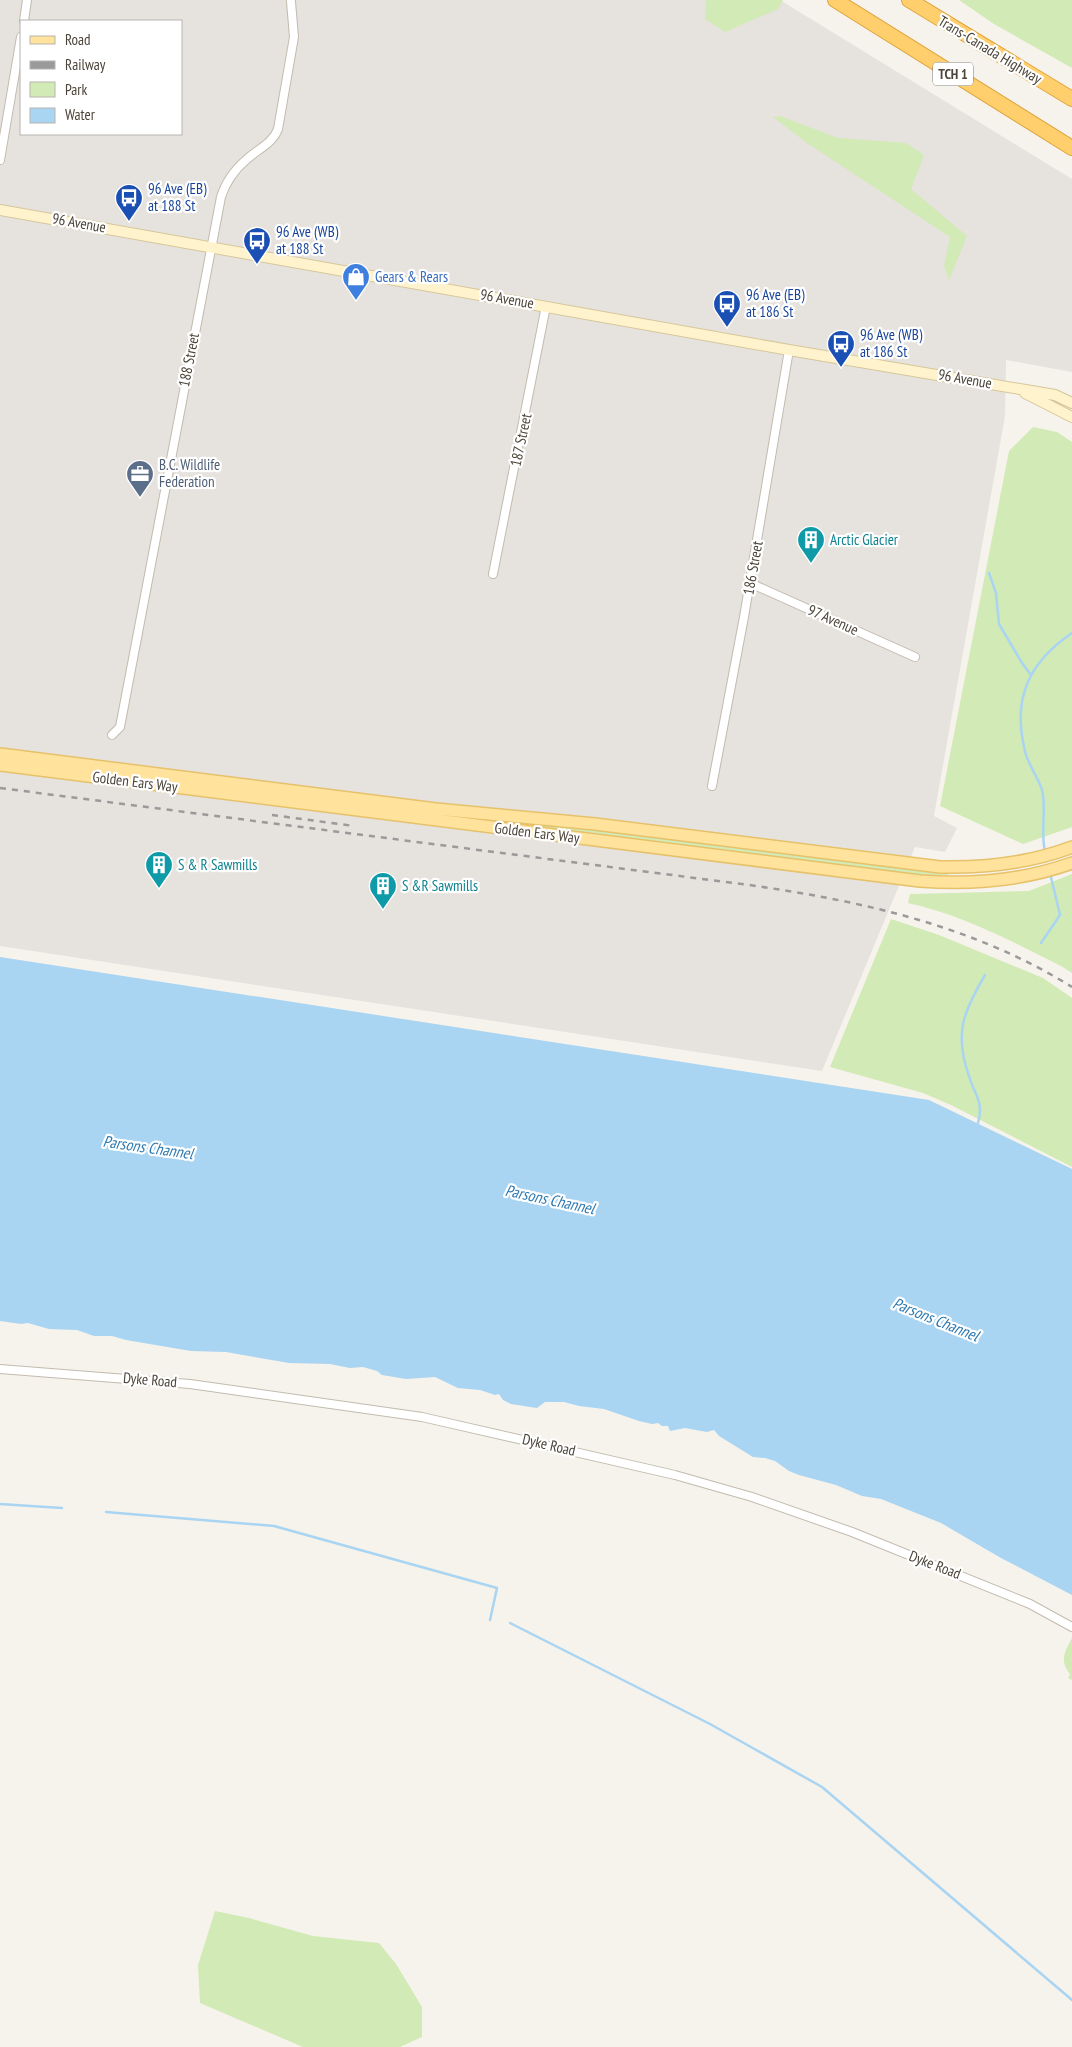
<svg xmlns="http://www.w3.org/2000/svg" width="1072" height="2047" font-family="'PT Sans Narrow',sans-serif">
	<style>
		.industrial { fill: #e6e2dd; fill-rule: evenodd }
		.green { fill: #d2eab5 }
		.water { fill: #a9d4f2 }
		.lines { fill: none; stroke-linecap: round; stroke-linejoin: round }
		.stream { stroke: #a9d4f2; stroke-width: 2.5 }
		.street-casing { stroke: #c2bbae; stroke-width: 10 }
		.secondary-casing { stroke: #d6c79b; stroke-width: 12 }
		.primary-casing { stroke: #e6c16a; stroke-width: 14 }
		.highway-casing { stroke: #e0a43c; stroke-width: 16 }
		.street { stroke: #fff; stroke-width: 8 }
		.secondary { stroke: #fff3cd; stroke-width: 10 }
		.primary { stroke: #ffe39c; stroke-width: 11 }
		.highway { stroke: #ffcf6e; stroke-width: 14 }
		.rail { stroke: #9a9a9a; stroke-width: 2.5; stroke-dasharray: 6 6; stroke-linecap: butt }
		.labels { text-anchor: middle; stroke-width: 4.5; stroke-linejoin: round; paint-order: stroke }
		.shield { fill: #fff; stroke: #817c74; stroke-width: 1 }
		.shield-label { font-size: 14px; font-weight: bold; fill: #4b4439 }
		.street-label { font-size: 15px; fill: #4b4439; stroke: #fff }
		.transit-label { font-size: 15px; fill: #164399; stroke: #fff; text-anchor: start }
		.shop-label { font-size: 15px; fill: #366cbe; stroke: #fff; text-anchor: start }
		.service-label { font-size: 15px; fill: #4e5e75; stroke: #fff; text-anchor: start }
		.culture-label { font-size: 15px; fill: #0d838f; stroke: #fff; text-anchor: start }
		.water-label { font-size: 16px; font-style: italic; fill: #2e7ab2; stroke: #fff }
	</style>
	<rect width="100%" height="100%" fill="#f6f3ec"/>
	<path class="industrial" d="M0,0H780L1072,179V372L1006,360L1005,416L934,816L957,828L945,852L915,847L822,1071L0,946ZM21,21H181V134H21Z"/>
	<path class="green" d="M705,0H783L778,9L725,32L705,19L706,1Z
		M959,0H1072V68L994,24Z
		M780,116L838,138L906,143L924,155L911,189L967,236L949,280L944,266L950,237L807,143L773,117Z
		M1033,427L1057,432L1072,442V827L1023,844L940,806L1009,451Z
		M482,819L580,828L947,873L948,875H917L482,821Z
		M1072,874V973L1061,966C1011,941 963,915 908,903L910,894L1029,891Z
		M891,919L939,935L1043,978L1072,998V1167L951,1105L923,1093L830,1067Z
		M1072,1638V1680L1068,1678L1070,1674C1059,1661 1065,1651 1072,1638Z
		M215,1911L249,1918L313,1936L379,1943L396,1964L422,2007V2037L400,2047H303L200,2003L198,1965Z"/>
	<path class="water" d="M0,957L929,1100L1072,1169V1595L1001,1558L941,1523L881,1499L862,1496L836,1485L799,1475L789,1471L775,1461L765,1458L753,1457L719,1436L714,1430L707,1432L685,1428L670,1431L668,1426H662L658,1423L652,1424L639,1421L604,1409L579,1406L564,1402H545L537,1408L511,1404L503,1400L499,1394L495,1395L480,1390L458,1388L435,1377L406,1379L382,1375L377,1371L363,1367L350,1368L330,1364L289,1363L226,1352L191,1351L126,1340L112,1336H94L77,1330L49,1329L28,1323L21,1324L0,1321Z"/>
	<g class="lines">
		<path class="stream" d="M989,573L996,593L999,624L1022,663L1031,675
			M1045,851C1040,831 1047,810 1042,790C1038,777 1028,765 1025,751C1012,699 1028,663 1072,633
			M1041,943L1060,915L1050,873
			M978,1123C984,1102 975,1096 969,1076C954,1034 963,1012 985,975
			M0,1504L62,1508
			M106,1512L274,1526L497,1588L490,1620
			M510,1623L710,1724L822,1787L1072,2000"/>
		<defs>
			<path id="street" d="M24,21L27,0
				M0,160L21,37
				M493,574L546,306
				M750,583L915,657
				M112,735L120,727L221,197C226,181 234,170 247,159C258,149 273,143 278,129L294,37L291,2
				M712,786L744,617L789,350
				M0,1369L190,1384L422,1417L675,1475L752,1497L852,1532L1030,1604L1072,1627"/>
			<path id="secondary" d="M0,210L789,350L1055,395L1072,403
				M1025,393L1072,417"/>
			<path id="primary" d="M0,754L436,809L595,824L940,867C985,868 1030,863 1072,847
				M0,765L920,881C972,885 1022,881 1072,863"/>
			<path id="highway" d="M835,0L1072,148
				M909,0L1072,99"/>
		</defs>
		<use href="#street" class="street-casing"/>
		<use href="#secondary" class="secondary-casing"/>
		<use href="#primary" class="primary-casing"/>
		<use href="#highway" class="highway-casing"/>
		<use href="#street" class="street"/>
		<use href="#secondary" class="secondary"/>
		<use href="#primary" class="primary"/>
		<use href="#highway" class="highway"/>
		<path class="rail" d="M0,788L749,885C862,901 974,926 1072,987
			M272,815L354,826"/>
	</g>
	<defs>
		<symbol id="bus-pin" viewBox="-11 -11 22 30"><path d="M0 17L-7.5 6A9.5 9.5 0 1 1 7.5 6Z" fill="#1a4fb4" stroke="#fff"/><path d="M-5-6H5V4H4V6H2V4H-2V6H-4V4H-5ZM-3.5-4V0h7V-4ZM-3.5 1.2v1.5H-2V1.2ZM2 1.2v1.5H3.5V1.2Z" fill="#fff"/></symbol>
		<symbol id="shop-pin" viewBox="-11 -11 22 30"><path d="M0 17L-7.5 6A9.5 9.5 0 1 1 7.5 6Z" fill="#3f7fe0" stroke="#fff"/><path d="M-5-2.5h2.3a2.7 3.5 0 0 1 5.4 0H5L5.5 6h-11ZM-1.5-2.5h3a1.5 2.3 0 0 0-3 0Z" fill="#fff"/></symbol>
		<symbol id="office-pin" viewBox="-11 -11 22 30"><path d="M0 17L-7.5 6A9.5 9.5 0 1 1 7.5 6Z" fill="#5c6f8a" stroke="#fff"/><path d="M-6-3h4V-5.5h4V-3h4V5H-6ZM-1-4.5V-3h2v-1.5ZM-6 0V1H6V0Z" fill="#fff"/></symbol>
		<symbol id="building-pin" viewBox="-11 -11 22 30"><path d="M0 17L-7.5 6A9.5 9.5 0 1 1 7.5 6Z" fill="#0f9aa8" stroke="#fff"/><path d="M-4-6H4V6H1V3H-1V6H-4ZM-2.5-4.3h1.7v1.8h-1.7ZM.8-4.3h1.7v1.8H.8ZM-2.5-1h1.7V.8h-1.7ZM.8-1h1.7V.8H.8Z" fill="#fff"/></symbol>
	</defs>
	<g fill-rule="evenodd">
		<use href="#bus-pin" x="113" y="182" width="32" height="43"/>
		<use href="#bus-pin" x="241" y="225" width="32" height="43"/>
		<use href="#shop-pin" x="340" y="261" width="32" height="43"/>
		<use href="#bus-pin" x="711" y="288" width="32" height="43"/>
		<use href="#bus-pin" x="825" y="328" width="32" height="43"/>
		<use href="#office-pin" x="124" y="458" width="32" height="43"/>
		<use href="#building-pin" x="795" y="524" width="32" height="43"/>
		<use href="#building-pin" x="143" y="849" width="32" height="43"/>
		<use href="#building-pin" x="367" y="870" width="32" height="43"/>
	</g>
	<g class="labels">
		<rect class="shield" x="933" y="62.5" width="40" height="23" rx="4"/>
		<g class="shield-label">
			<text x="953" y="79">TCH 1</text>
		</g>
		<g class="street-label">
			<text transform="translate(990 50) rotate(31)" y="5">Trans-Canada Highway</text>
			<text transform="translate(79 223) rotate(10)" y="5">96 Avenue</text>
			<text transform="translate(507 299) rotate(10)" y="5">96 Avenue</text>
			<text transform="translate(189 360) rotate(-79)" y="5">188 Street</text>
			<text transform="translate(965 379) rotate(10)" y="5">96 Avenue</text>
			<text transform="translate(521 440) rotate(-78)" y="5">187 Street</text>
			<text transform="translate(753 568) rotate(-80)" y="5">186 Street</text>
			<text transform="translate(833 620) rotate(24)" y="5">97 Avenue</text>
			<text transform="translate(135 782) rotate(7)" y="5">Golden Ears Way</text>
			<text transform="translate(537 833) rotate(7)" y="5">Golden Ears Way</text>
			<text transform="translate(150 1380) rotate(5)" y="5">Dyke Road</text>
			<text transform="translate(549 1445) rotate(13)" y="5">Dyke Road</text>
			<text transform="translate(935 1565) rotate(21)" y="5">Dyke Road</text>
		</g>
		<g class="transit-label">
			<text x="148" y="194">96 Ave (EB)<tspan x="148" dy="17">at 188 St</tspan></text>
			<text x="276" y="237">96 Ave (WB)<tspan x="276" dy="17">at 188 St</tspan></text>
			<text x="746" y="300">96 Ave (EB)<tspan x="746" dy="17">at 186 St</tspan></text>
			<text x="860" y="340">96 Ave (WB)<tspan x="860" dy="17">at 186 St</tspan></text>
		</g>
		<g class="shop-label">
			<text x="375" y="282">Gears &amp; Rears</text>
		</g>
		<g class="service-label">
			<text x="159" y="470">B.C. Wildlife<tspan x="159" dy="17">Federation</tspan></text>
		</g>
		<g class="culture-label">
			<text x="830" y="545">Arctic Glacier</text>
			<text x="178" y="870">S &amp; R Sawmills</text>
			<text x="402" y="891">S &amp;R Sawmills</text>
		</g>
		<g class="water-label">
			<text transform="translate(148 1147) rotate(8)" y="6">Parsons Channel</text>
			<text transform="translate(550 1199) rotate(12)" y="6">Parsons Channel</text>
			<text transform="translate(936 1319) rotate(22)" y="6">Parsons Channel</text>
		</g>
	</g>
	<rect x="20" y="20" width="162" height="115" fill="#ffffff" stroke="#b7b4b0"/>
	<rect x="30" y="36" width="25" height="8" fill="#ffe39c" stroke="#b7b4b0"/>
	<text x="65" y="45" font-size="15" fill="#4b4439">Road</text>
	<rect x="30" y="61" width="25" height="8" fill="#9a9a9a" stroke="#b7b4b0"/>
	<text x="65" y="70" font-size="15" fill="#4b4439">Railway</text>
	<rect x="30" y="82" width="25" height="15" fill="#d2eab5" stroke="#b7b4b0"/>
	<text x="65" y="95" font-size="15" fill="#4b4439">Park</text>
	<rect x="30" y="108" width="25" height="15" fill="#a9d4f2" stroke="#b7b4b0"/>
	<text x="65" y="120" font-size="15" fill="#4b4439">Water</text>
</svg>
